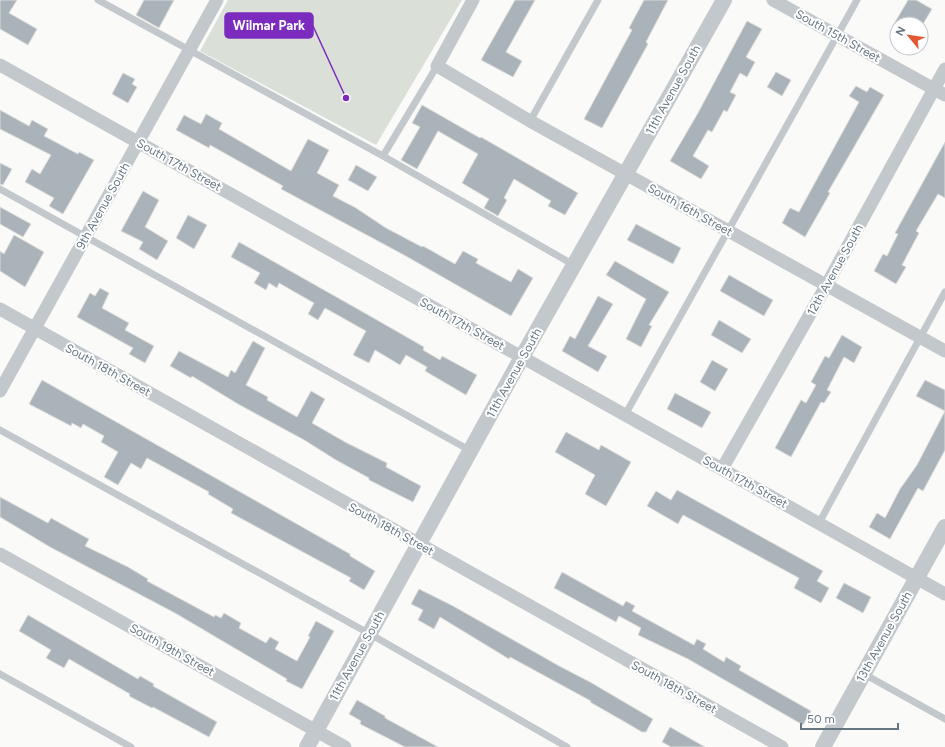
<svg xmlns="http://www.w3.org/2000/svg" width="945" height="747" font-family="Figtree,sans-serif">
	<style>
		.green { fill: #dadfd7 }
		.building { fill: #aab3b9; stroke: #dcdcda }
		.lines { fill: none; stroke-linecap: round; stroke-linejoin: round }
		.service { stroke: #c3c8cc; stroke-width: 7 }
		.minor { stroke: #c3c8cc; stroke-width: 13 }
		.tertiary { stroke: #c3c8cc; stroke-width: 16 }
		.labels { text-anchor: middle; stroke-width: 4; stroke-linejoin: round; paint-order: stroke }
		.street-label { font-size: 12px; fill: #657683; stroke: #fff }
		.leader { fill: none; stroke: #7b2cbf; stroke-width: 1.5 }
		.callout-dot { fill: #7b2cbf; stroke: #fff; stroke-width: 1.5 }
		.callout { fill: #7b2cbf; stroke: #7b2cbf; stroke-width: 1.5 }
		.callout-label { font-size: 13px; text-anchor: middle; font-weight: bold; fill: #fff }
	</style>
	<rect width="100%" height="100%" fill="#fafaf8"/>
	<path class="green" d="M228,0H462L376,145L200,51Z"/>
	<path class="building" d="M0,0H17L9,13L37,29L28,45L0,29Z
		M144,0H174L159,28L136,15Z
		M515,0H535L506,52L522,61L513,77L481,60Z
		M644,0H668L646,42L648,44L602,128L584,119L632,30L629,28Z
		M908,0H916L932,9L923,24H894Z
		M747,21L762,29L746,57L755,62L747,77L740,73L730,92L736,95L727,112L724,110L712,132L708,130L693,156L709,166L701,179L670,161L698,113Z
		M776,72L791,80L782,96L767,87Z
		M123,73L135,79L132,84L137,87L128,103L112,94Z
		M856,86L867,92L870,87L884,95L828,192L830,193L805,237L782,223L790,208L799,212L859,102L849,96Z
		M422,105L480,138L481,137L578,193L565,215L548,206L551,201L514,179L504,198L507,200L498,216L484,208L489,199L462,183L478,154L438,131L417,169L401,160L420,127L412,123Z
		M0,110L29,126L32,120L48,129L44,136L78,154L79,152L94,160L63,214L49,206L54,198L25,182L32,169L40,174L51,155L0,129Z
		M206,114L222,123L219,129L291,171L308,139L329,150L317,173L339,185L333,196L356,208L386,228L422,247L423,246L455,264L463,251L478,259L476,263L511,282L518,269L533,278L511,316L404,255L281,189L283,186L210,145L209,148L176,130L184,115L201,124Z
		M945,142V198L938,194L916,231L919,233L902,265L906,267L896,284L874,271L883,254L887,256L898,234L895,233Z
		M0,163L12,169L3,185L0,184Z
		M356,165L377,177L368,191L348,180Z
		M143,191L159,200L145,227L168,241L157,260L139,249L143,242L121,231Z
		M0,207L31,224L23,237L0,224Z
		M188,215L207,225L194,249L176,238Z
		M636,224L681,248L673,264L627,240Z
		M14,235L44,252L25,287L0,271V251L4,254Z
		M239,242L370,316L424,347L423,350L440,360L442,356L477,375L466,395L425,371L427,367L406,355L400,365L375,350L369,363L353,355L366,331L325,308L318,320L308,314L314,303L279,283L277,288L269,283L266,290L254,283L260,273L231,257Z
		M615,261L669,292L649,325L652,326L641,347L626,339L646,299L606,275Z
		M729,275L773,300L764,316L720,291Z
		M100,288L109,293L102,308L129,323L125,330L154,346L145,363L129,354L133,348L77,317L90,293L95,296Z
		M598,296L613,304L588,346L607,356L598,372L562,351L570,336L575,339Z
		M719,320L751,339L742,353L711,335Z
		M842,335L862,347L854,363L844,357L827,390L831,392L824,403L821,402L791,457L775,448L801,400L806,403L816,385L811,382L825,356L829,358Z
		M253,341L265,348L246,385L268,397L267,400L297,417L311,391L325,399L312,423L345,442L387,463L386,467L421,486L413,502L369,480V478L336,460L306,441L238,404L192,376L191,378L170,366L179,351L228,377L231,370L235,373Z
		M712,360L728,369L715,391L700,382Z
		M42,380L350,554V556L375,571L364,590L349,581L351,578L231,513L233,509L208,494L209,492L147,458L141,469L131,463L118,485L104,477L118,452L101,442L104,436L83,424L81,428L72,423L71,426L29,404Z
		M925,380L945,390V450L923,491L918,488L890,539L869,527L877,513L885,518L900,489L917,465L945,411L916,396Z
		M675,393L711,412L702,428L667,409Z
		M566,432L599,450L601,445L631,462L606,506L585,494L595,475L555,452Z
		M677,490L823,571L817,581L829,588L821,603L794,588L799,578L683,515L678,524L647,506L656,491L671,500Z
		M0,497L48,523L51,518L76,532L89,539L85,546L128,567L148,579L147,581L214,617L215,615L221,618L224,613L241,623L239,628L266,643L270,637L279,642L275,649L297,661L310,637L308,636L316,621L334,631L302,689L286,681L287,679L175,613L50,547L0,517Z
		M562,572L623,606L626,601L635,606L632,611L694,645L697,639L706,644L703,649L724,662L726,657L741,666L739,670L811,711L803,725L688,659L638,635L641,628L619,616L616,622L554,588Z
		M844,583L871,597L863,613L836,598Z
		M419,589L453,606L561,667L590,682L653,719L646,732H642L625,722L590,702L591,701L510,657L509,659L440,617L434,629L418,620L423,610L411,604Z
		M28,615L138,679L140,676L154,684L153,686L217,722L209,737L153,707L152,708L129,696L130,694L69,659L64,668L46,658L51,650L19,631Z
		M357,700L385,716V718L438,747H405L360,724L361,721L349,714Z
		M670,727L705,747H671L662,742Z"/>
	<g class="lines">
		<path class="service" d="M98,0L383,156L574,265
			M530,121L598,0
			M383,156L437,66
			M0,189L471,451
			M625,415L857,0
			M0,430L370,634L567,747
			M819,523L945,292
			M0,674L131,747
			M864,674L945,719"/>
		<path class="minor" d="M473,0L437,66L530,121L945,351
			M773,0L945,95
			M0,65L945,594
			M0,309L782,747
			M0,391L217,0
			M722,469L826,286L945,69
			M0,554L345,747"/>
		<path class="tertiary" d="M307,747L522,357L724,0
			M823,747L945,527"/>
	</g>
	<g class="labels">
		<g class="street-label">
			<text transform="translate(838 36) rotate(29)" y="4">South 15th Street</text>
			<text transform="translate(673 90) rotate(-61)" y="4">11th Avenue South</text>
			<text transform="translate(179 165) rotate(29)" y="4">South 17th Street</text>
			<text transform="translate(103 206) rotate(-61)" y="4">9th Avenue South</text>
			<text transform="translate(690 210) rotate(29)" y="4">South 16th Street</text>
			<text transform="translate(835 270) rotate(-61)" y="4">12th Avenue South</text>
			<text transform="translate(462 324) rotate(29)" y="4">South 17th Street</text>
			<text transform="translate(108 370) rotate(29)" y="4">South 18th Street</text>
			<text transform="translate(514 373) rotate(-61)" y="4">11th Avenue South</text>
			<text transform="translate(745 482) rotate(29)" y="4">South 17th Street</text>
			<text transform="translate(391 529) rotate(29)" y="4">South 18th Street</text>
			<text transform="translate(884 637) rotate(-61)" y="4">13th Avenue South</text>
			<text transform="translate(172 650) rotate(29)" y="4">South 19th Street</text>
			<text transform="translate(357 656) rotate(-61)" y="4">11th Avenue South</text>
			<text transform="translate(674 687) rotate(29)" y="4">South 18th Street</text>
		</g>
	</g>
	<path class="leader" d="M346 98L313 26"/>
	<circle class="callout-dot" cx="346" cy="98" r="4"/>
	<rect class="callout" x="225" y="13" width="88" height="25" rx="4"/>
	<g class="callout-label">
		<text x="269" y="30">Wilmar Park</text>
	</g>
	<g transform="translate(909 36) rotate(299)"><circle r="19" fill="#ffffff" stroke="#c1c8cd"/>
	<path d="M0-3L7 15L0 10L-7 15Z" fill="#e4572e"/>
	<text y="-6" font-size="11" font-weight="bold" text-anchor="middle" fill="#657683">N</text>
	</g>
	<path d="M801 723v6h97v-6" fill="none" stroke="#657683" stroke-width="2"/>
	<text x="807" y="723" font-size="12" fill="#657683" stroke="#ffffff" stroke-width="3" paint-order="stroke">50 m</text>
</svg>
